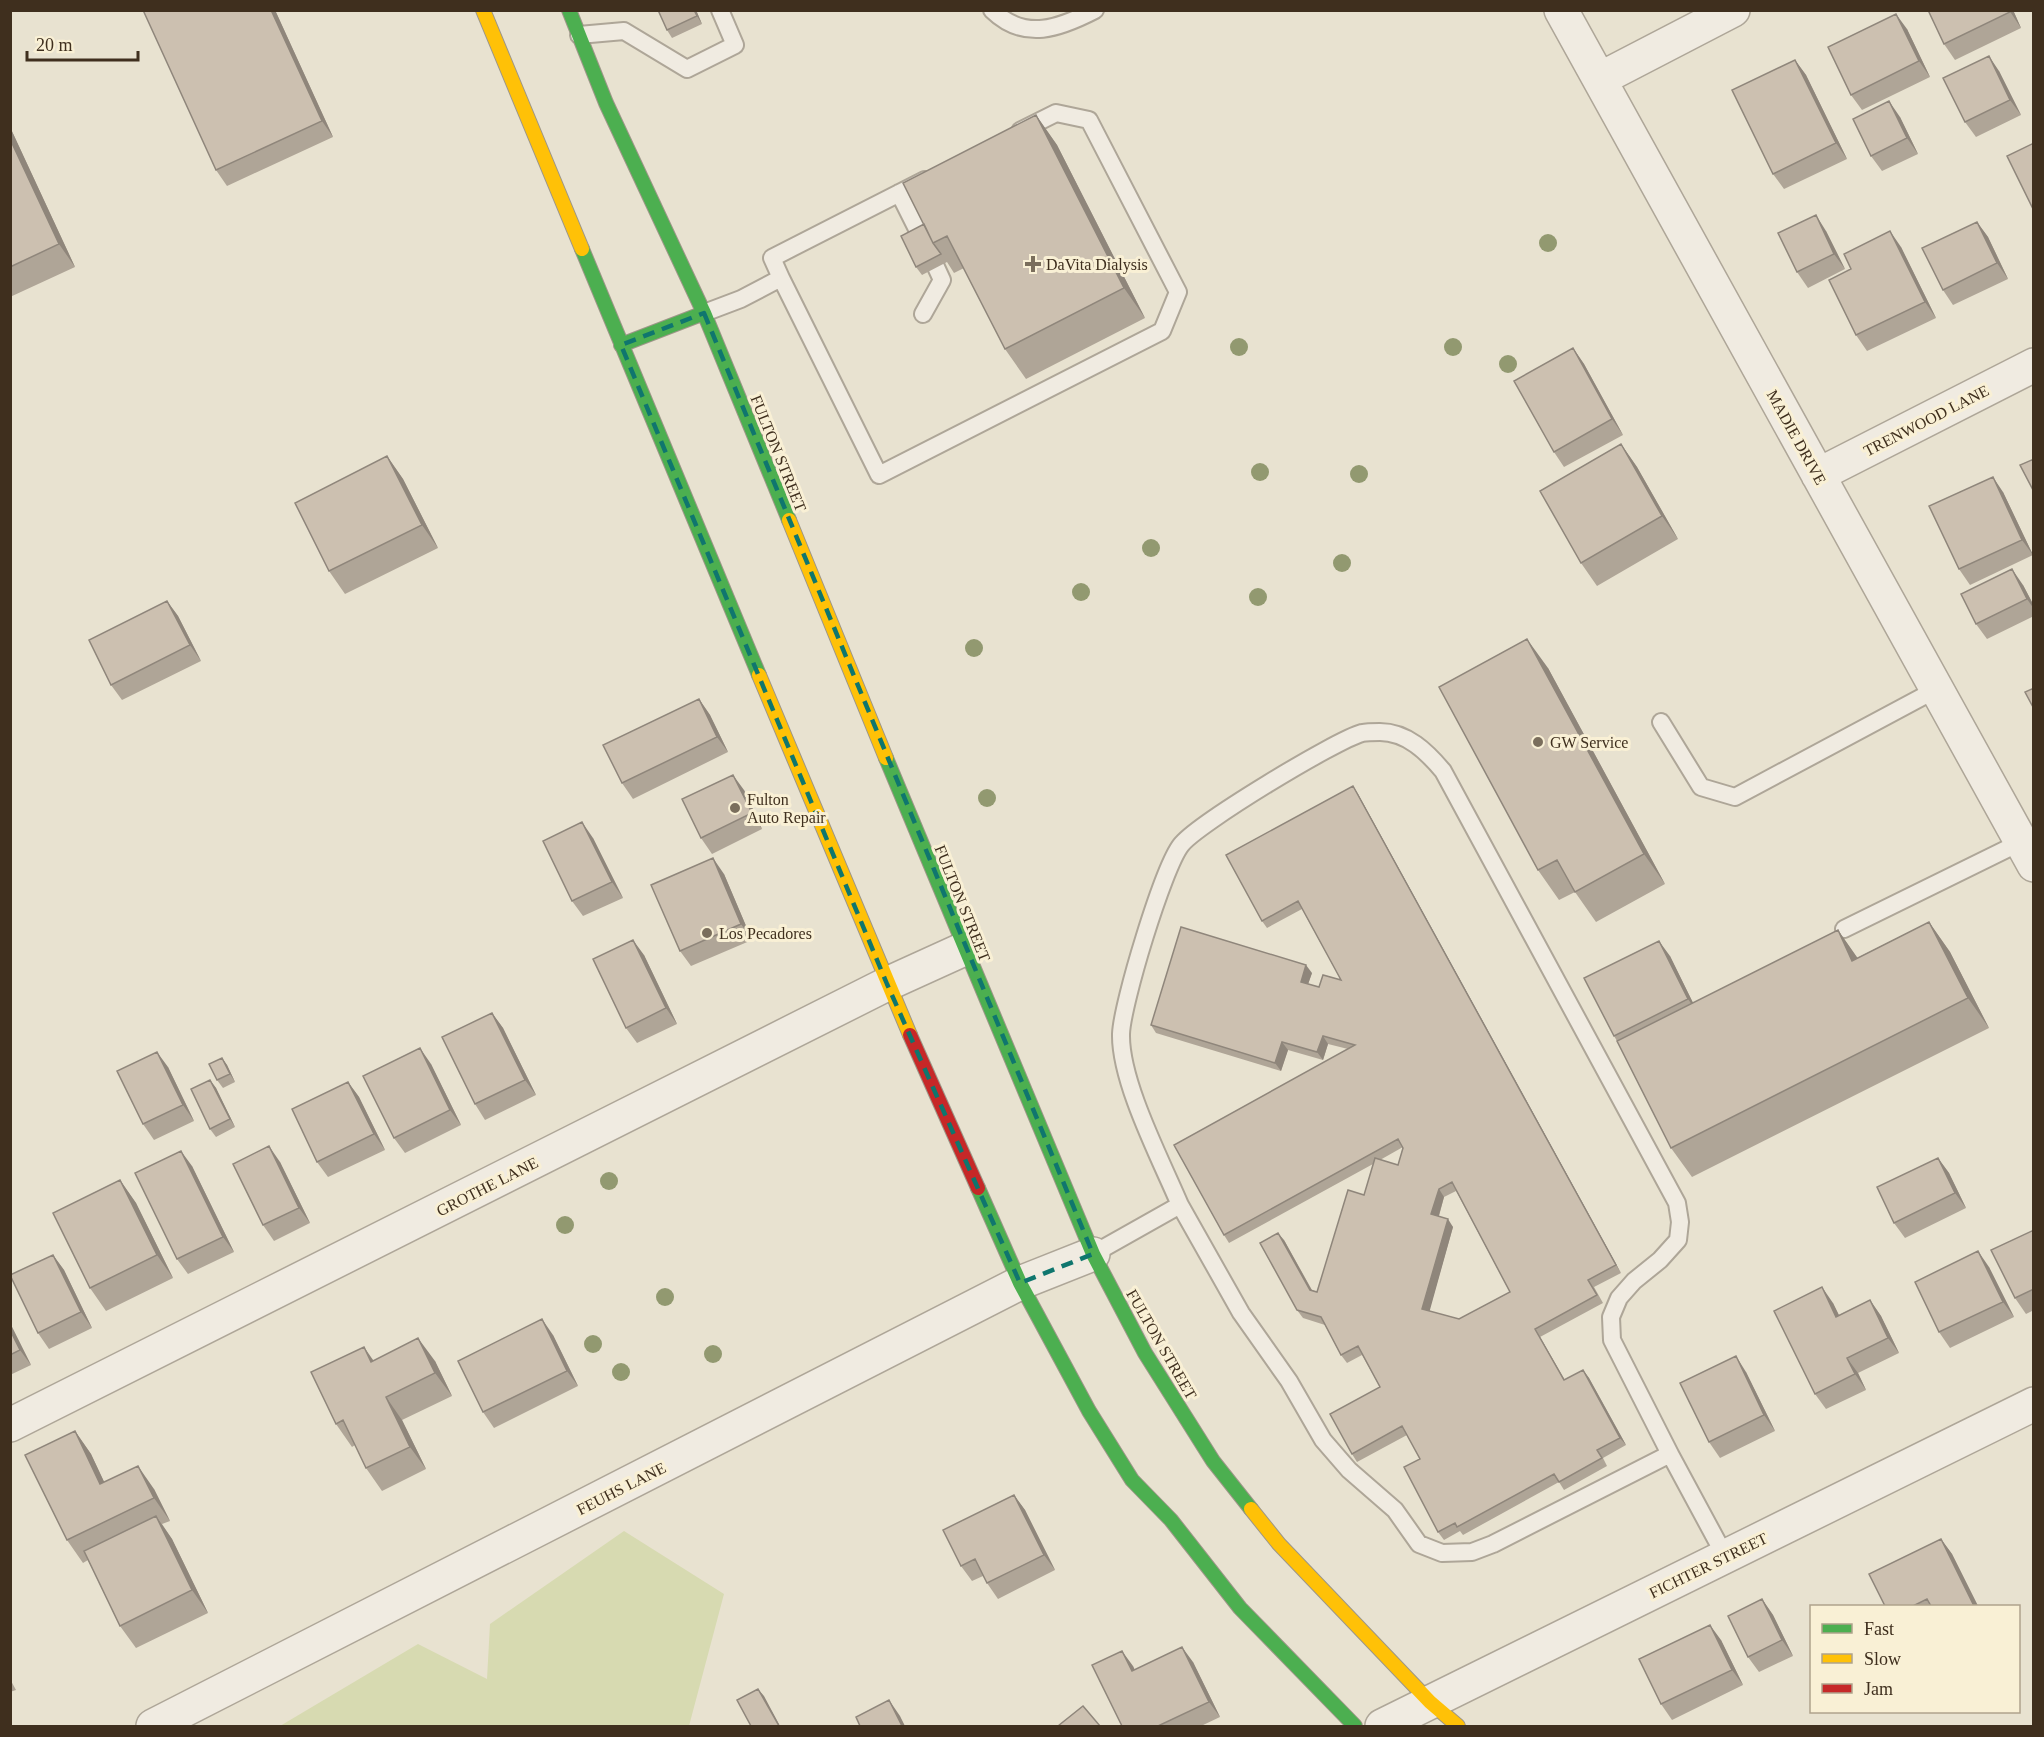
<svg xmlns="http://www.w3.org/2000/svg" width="2044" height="1737" font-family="Georgia,serif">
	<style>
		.green { fill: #d7dab1 }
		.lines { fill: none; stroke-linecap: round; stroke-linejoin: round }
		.lane-casing { stroke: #aea698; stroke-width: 20 }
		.street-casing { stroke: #aea698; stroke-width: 36 }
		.fast-casing { stroke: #9d9688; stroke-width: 16 }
		.slow-casing { stroke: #9d9688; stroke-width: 16 }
		.jam-casing { stroke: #9d9688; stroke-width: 16 }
		.lane { stroke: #f0ebe1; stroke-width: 16 }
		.street { stroke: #f0ebe1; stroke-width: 33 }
		.fast { stroke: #4caf50; stroke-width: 14 }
		.slow { stroke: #ffc107; stroke-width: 14 }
		.jam { stroke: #c62828; stroke-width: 14 }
		.tree { fill: #929970 }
		.wall { fill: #afa597; fill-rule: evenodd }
		.shaded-wall { fill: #8f867b }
		.building { fill: #ccc0b0; stroke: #8f867b; stroke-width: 1.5; fill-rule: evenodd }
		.marked { fill: none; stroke: #0f766e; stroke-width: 4.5; stroke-dasharray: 12 8; stroke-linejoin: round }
		.poi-dot { fill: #7a6e5c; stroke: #f9f0d5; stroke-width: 2 }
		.labels { text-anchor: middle; stroke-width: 6; stroke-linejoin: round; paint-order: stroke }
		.poi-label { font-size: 16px; fill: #3f2f1e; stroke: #f9f0d5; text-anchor: start }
		.street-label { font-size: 16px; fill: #3f2f1e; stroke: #f9f0d5 }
	</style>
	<rect width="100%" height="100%" fill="#e8e2d0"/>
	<path class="green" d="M624,1531L724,1594L689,1726H280L418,1644L487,1679L490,1624Z"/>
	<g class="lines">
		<defs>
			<path id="lane" d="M992,10C1025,42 1060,28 1095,10
				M579,35L624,31L687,69L735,45L720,10
				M899,193L921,237
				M781,278L879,475L1162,331L1178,292L1089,120L1056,113L1020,131
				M704,313L741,299L781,278L772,258L925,180
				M923,314L942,280L936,267
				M1661,722L1701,787L1735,797L1937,689
				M1844,929L2021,842
				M1180,1205C1161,1160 1120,1082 1121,1034C1122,1004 1163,868 1181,845C1197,824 1336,740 1362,733C1367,732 1374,732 1380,732C1407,732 1427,752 1443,771L1677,1203L1680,1222L1678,1240L1660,1260L1634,1281L1619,1298L1611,1317L1612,1340L1670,1454
				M1093,1254L1180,1205L1241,1313L1289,1381L1323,1440L1349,1470L1395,1510L1419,1544L1442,1553L1472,1552L1493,1544L1670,1454L1725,1556"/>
			<path id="street" d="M1561,10L2034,865
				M1600,79L1733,10
				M1818,475L2034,365
				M10,1425L887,984L964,949
				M153,1726L1020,1283L1093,1254
				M1382,1726L2034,1404"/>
			<path id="fast" d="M569,10L606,103L704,313L789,520
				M582,249L759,675
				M621,345L704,313
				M886,758L1093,1254L1145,1353L1213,1461L1251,1509
				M978,1188L1020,1283L1089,1411L1132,1480L1171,1520L1240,1608L1355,1726"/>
			<path id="slow" d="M483,10L582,249
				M789,520L886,758
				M759,675L910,1035
				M1251,1509L1279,1544L1430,1702L1458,1726"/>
			<path id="jam" d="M910,1035L978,1188"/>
		</defs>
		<use href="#lane" class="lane-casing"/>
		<use href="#street" class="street-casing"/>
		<use href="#fast" class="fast-casing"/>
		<use href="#slow" class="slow-casing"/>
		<use href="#jam" class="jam-casing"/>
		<use href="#lane" class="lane"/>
		<use href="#street" class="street"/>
		<use href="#fast" class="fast"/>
		<use href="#slow" class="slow"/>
		<use href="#jam" class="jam"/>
	</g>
	<g class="tree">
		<circle cx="1548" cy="243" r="9"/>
		<circle cx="1239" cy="347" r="9"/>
		<circle cx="1453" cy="347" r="9"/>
		<circle cx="1508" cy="364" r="9"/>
		<circle cx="1260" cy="472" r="9"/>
		<circle cx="1359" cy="474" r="9"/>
		<circle cx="1151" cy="548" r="9"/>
		<circle cx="1342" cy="563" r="9"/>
		<circle cx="1081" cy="592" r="9"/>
		<circle cx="1258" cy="597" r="9"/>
		<circle cx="974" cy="648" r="9"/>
		<circle cx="987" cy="798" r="9"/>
		<circle cx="609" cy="1181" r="9"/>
		<circle cx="565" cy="1225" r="9"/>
		<circle cx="665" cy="1297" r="9"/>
		<circle cx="593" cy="1344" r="9"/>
		<circle cx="713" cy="1354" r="9"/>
		<circle cx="621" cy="1372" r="9"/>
	</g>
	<path class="wall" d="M275,10L333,137L227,186L216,170Z
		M696,10L702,24L672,38L667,30Z
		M1928,10H2013L2021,28L1955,60L1944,44Z
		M1907,29L1930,77L1862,110L1851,95Z
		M1795,60L1806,75L1847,159L1784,189L1773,174Z
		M1999,71L2021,115L1976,137L1965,122Z
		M1036,115L1057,145L1145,318L1026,379L1005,349L964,268L954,273L947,262L922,275L916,267L924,224Z
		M1900,117L1918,154L1882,171L1871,156Z
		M10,127L75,267L10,297Z
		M1977,222L1988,237L2008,279L1953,305L1943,290Z
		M1826,231L1845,269L1808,288L1797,272Z
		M1901,247L1936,318L1867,351L1856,335L1851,269Z
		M1573,348L1584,364L1623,435L1564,467L1554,452Z
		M1621,444L1637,467L1678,539L1597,586L1581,563Z
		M387,456L403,479L438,548L345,594L329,571Z
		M2003,492L2033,555L1970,585L1959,569Z
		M2023,585L2034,606V616L1987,639L1976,624Z
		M167,601L178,616L201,661L122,700L111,685Z
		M1548,668L1665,884L1596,922L1575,892L1559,900L1538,870Z
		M699,699L710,715L728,752L633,799L622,783Z
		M1353,786L1358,794L1621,1273L1594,1287L1603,1303L1540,1337L1565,1380L1583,1370L1589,1378L1626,1445L1603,1458L1607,1466L1564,1490L1559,1482L1463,1535L1460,1531L1444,1540L1438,1532L1420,1459L1407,1435L1357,1462L1352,1454L1380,1387L1362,1355L1347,1363L1341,1355L1325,1325L1303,1318L1297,1310L1284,1240L1312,1290L1317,1292L1364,1195L1373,1164L1229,1243L1224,1235L1348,1049L1328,1044L1323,1060L1288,1050L1281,1071L1156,1033L1151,1025L1312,973L1308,984L1319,987L1341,980L1302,909L1267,928L1262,921ZM1403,1147L1398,1165L1380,1160ZM1456,1191L1510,1292L1459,1319L1429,1311L1453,1227L1439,1216L1444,1197Z
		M744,790L762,829L712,854L701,838Z
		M593,838L623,898L583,916L572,901Z
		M724,874L752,940L691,966L680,951Z
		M1929,922L1950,952L1989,1028L1692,1177L1671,1148L1617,1041L1614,1036L1670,956L1693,1003L1838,930L1857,958Z
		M644,955L677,1024L637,1043L626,1028Z
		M492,1013L503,1028L536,1095L485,1120L475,1104Z
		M222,1058L227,1065L235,1082L223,1088L217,1080Z
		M431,1064L461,1125L405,1153L394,1138Z
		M168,1067L194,1121L154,1140L143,1124Z
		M210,1080L216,1088L235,1127L216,1137L210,1129Z
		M348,1082L359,1097L385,1150L328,1177L317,1162Z
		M1938,1158L1949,1173L1966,1208L1905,1238L1894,1223Z
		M280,1162L310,1223L274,1241L263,1225Z
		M192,1166L234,1252L188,1274L177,1259Z
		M120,1180L136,1203L173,1278L106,1311L90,1288Z
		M2034,1230V1310L2026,1314L2015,1298Z
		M53,1255L64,1270L92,1328L49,1349L38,1333Z
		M1989,1267L2014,1317L1950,1348L1939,1332Z
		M1870,1300L1881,1316L1899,1353L1858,1373L1866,1390L1826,1409L1815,1394L1833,1303L1839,1315Z
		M10,1323L31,1365L10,1375Z
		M553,1335L578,1386L494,1428L483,1412Z
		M374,1361H435L452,1396L402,1420L426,1469L382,1491L366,1468L355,1445L352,1447L336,1424Z
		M1746,1372L1775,1431L1720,1458L1709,1442Z
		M75,1431L91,1454L104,1482L154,1489L170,1521L162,1524L172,1539L208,1613L136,1648L120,1626L88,1560L83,1563L67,1540Z
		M1014,1495L1025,1510L1055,1570L998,1599L987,1583L983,1576L972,1581L961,1566Z
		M1941,1539L1952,1554L1978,1606H1885Z
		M1762,1599L1773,1615L1793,1656L1759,1672L1748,1657Z
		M1721,1640L1743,1685L1672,1720L1661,1704Z
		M1193,1662L1220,1717L1201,1726H1122L1133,1666L1134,1670Z
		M10,1679L16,1690L10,1692Z"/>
	<path class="shaded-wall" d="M271,10H275L333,137L322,121Z
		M694,10H696L702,24L697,16Z
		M2009,10H2013L2021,28Z
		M1896,14L1907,29L1930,77L1919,61Z
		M1989,56L1999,71L2021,115L2010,100Z
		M1795,60L1806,75L1847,159L1836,143Z
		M1889,101L1900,117L1918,154L1907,138Z
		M1036,115L1057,145L1145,318L1124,288Z
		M10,127L75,267L59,244L10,139Z
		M1816,215L1826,231L1845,269L1834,254Z
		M1977,222L1988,237L2008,279L1997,263Z
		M1890,231L1901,247L1936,318L1925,302Z
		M1573,348L1584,364L1623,435L1612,419Z
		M1621,444L1637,467L1678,539L1662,516Z
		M387,456L403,479L438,548L422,525Z
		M1993,477L2003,492L2033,555L2022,540Z
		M2012,569L2023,585L2034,606V609L2027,599Z
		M167,601L178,616L201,661L190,645Z
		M1527,639L1548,668L1665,884L1644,854Z
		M699,699L710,715L728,752L717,737Z
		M733,775L744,790L762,829L752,813Z
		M1353,786L1358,794L1621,1273L1616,1265Z
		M582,822L593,838L623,898L612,882Z
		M713,858L724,874L752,940L741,924Z
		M1929,922L1950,952L1989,1028L1968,998Z
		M1838,930L1859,960L1852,961Z
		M633,940L644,955L677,1024L666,1008Z
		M1659,941L1670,956L1699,1015L1688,999Z
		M1306,965L1312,973L1306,990L1301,982Z
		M492,1013L503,1028L536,1095L525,1080Z
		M1323,1036L1328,1044L1323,1060L1317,1052Z
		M1282,1042L1288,1050L1281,1071L1275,1063Z
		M420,1048L431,1064L461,1125L450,1110Z
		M157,1052L168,1067L194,1121L183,1105Z
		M222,1058L227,1065L235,1082L230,1074Z
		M210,1080L216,1088L235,1127L230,1119Z
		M348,1082L359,1097L385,1150L374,1134Z
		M269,1146L280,1162L310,1223L299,1208Z
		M181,1151L192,1166L234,1252L223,1237Z
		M1938,1158L1949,1173L1966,1208L1955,1193Z
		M120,1180L136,1203L173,1278L157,1255Z
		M1439,1189L1444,1197L1437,1222L1431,1214Z
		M1448,1219L1453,1227L1428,1317L1422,1309Z
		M1278,1233L1284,1240L1316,1298L1310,1290Z
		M1978,1251L1989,1267L2014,1317L2003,1302Z
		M53,1255L64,1270L92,1328L81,1312Z
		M1822,1287L1833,1303L1847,1332L1836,1317Z
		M1870,1300L1881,1316L1899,1353L1888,1338Z
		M542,1319L553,1335L578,1386L567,1371Z
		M10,1323L31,1365L20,1350L10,1330Z
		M1535,1329L1540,1337L1569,1388L1564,1380Z
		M418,1338L435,1361L452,1396L435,1373Z
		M364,1347L380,1370L371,1362Z
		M1736,1356L1746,1372L1775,1431L1764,1415Z
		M1847,1358L1858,1373L1866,1390L1855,1374Z
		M1583,1370L1589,1378L1626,1445L1620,1438Z
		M386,1397L402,1420L426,1469L410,1447Z
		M75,1431L91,1454L116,1507L100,1484Z
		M138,1466L154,1489L170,1521L154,1498Z
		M1014,1495L1025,1510L1055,1570L1044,1555Z
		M156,1516L172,1539L208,1613L192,1590Z
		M1941,1539L1952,1554L1978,1606H1974Z
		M1762,1599L1773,1615L1793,1656L1782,1640Z
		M1710,1625L1721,1640L1743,1685L1732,1670Z
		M1182,1647L1193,1662L1220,1717L1209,1702Z
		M1122,1651L1133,1666L1143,1687L1132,1671Z
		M758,1689L764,1696L780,1726H779Z
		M889,1700L900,1716L905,1726H902Z"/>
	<path class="building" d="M143,10H271L322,121L216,170Z
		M658,10H694L697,16L667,30Z
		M1928,10H2009L2010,12L1944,44Z
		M1896,14L1919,61L1851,95L1828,47Z
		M1989,56L2010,100L1965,122L1943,78Z
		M1795,60L1836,143L1773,174L1732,90Z
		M1889,101L1907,138L1871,156L1853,119Z
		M1036,115L1124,288L1005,349L947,236L933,243L903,183Z
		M10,139L59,244L10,267Z
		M2034,143V211L2007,156Z
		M1816,215L1834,254L1797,272L1778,233Z
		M1977,222L1997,263L1943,290L1922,248Z
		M924,224L933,243L941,254L916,267L901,236Z
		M1890,231L1925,302L1856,335L1829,280L1851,269L1844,254Z
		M1573,348L1612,419L1554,452L1514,381Z
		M1621,444L1662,516L1581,563L1540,491Z
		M387,456L422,525L329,571L295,503Z
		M2034,459V492L2020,465Z
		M1993,477L2022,540L1959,569L1929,506Z
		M2012,569L2027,599L1976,624L1961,594Z
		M167,601L190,645L111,685L89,640Z
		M1527,639L1644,854L1575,892L1557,860L1538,870L1439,687Z
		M2034,688V709L2025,692Z
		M699,699L717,737L622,783L603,745Z
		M733,775L752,813L701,838L682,799Z
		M1353,786L1616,1265L1588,1280L1597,1295L1535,1329L1564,1380L1583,1370L1620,1438L1597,1450L1602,1458L1559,1482L1554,1474L1457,1527L1455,1523L1438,1532L1404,1467L1420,1459L1402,1426L1352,1454L1330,1414L1380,1387L1358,1346L1341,1355L1321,1317L1297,1310L1260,1243L1278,1233L1310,1290L1317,1292L1348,1190L1364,1195L1375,1158L1398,1165L1403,1148L1398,1139L1224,1235L1174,1145L1355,1045L1323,1036L1317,1052L1282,1042L1275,1063L1151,1025L1181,927L1306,965L1301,982L1319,987L1323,975L1341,980L1298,901L1262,921L1226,855ZM1452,1182L1510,1292L1459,1319L1422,1309L1448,1219L1431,1214L1439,1189Z
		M582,822L612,882L572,901L543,841Z
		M713,858L741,924L680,951L651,885Z
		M1929,922L1968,998L1671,1148L1617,1041L1838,930L1852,961Z
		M633,940L666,1008L626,1028L593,959Z
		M1659,941L1688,999L1614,1036L1584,978Z
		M492,1013L525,1080L475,1104L442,1037Z
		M420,1048L450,1110L394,1138L363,1076Z
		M157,1052L183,1105L143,1124L117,1071Z
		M222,1058L230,1074L217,1080L209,1064Z
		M210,1080L230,1119L210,1129L191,1089Z
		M348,1082L374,1134L317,1162L292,1109Z
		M269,1146L299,1208L263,1225L233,1164Z
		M181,1151L223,1237L177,1259L135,1173Z
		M1938,1158L1955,1193L1894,1223L1877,1187Z
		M120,1180L157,1255L90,1288L53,1213Z
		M2034,1230V1289L2015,1298L1991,1250Z
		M1978,1251L2003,1302L1939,1332L1915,1282Z
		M53,1255L81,1312L38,1333L10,1275Z
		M1822,1287L1836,1317L1870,1300L1888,1338L1847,1358L1855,1374L1815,1394L1774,1311Z
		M542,1319L567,1371L483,1412L458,1361Z
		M10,1330L20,1350L10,1355Z
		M418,1338L435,1373L386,1397L410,1447L366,1468L343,1420L336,1424L311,1372L364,1347L371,1362Z
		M1736,1356L1764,1415L1709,1442L1680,1383Z
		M75,1431L100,1484L138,1466L154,1498L67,1540L25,1455Z
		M1014,1495L1044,1555L987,1583L975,1559L961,1566L943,1530Z
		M156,1516L192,1590L120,1626L84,1551Z
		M1941,1539L1974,1606H1931L1927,1599L1913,1606H1885L1869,1574Z
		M1762,1599L1782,1640L1748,1657L1728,1616Z
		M1710,1625L1732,1670L1661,1704L1639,1659Z
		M1182,1647L1209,1702L1158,1726H1122L1092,1665L1122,1651L1132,1671Z
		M758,1689L779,1726H751L737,1700Z
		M889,1700L902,1726H860L856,1717Z
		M1083,1706L1100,1726H1058Z"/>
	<path class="marked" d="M704,313L1093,1254L1020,1283L887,984L621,345Z"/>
	<g class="poi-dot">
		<path d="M1030 255h6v6h6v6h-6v6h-6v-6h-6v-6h6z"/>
		<circle cx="1538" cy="742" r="6"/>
		<circle cx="735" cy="808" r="6"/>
		<circle cx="707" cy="933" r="6"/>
	</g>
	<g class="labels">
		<g class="poi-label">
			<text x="1046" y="270">DaVita Dialysis</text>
			<text x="1550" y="748">GW Service</text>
			<text x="747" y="805">Fulton<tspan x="747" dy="18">Auto Repair</tspan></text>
			<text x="719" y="939">Los Pecadores</text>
		</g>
		<g class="street-label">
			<text transform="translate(1926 420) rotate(-27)" y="6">TRENWOOD LANE</text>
			<text transform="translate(1797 437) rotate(61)" y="6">MADIE DRIVE</text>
			<text transform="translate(779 453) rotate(68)" y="6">FULTON STREET</text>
			<text transform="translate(963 903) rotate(68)" y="6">FULTON STREET</text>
			<text transform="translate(487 1186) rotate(-27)" y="6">GROTHE LANE</text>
			<text transform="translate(1162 1344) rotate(60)" y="6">FULTON STREET</text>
			<text transform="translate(621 1488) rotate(-27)" y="6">FEUHS LANE</text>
			<text transform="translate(1708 1565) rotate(-26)" y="6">FICHTER STREET</text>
		</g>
	</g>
	<rect width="2044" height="1737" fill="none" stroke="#3f2f1e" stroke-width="24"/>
	<rect x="1810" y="1605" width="210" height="108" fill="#f9f0d5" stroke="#afa38c" stroke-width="1.5"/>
	<rect x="1822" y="1624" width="30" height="9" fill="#4caf50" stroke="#afa38c" stroke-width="1.5"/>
	<text x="1864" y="1635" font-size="18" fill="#3f2f1e">Fast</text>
	<rect x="1822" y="1654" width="30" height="9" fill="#ffc107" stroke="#afa38c" stroke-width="1.5"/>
	<text x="1864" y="1665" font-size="18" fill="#3f2f1e">Slow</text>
	<rect x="1822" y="1684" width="30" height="9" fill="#c62828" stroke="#afa38c" stroke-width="1.5"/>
	<text x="1864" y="1695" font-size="18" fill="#3f2f1e">Jam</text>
	<path d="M27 51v9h111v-9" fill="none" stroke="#3f2f1e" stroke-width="3"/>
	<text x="36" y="51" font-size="18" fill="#3f2f1e" stroke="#f9f0d5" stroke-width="4.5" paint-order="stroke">20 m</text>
</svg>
